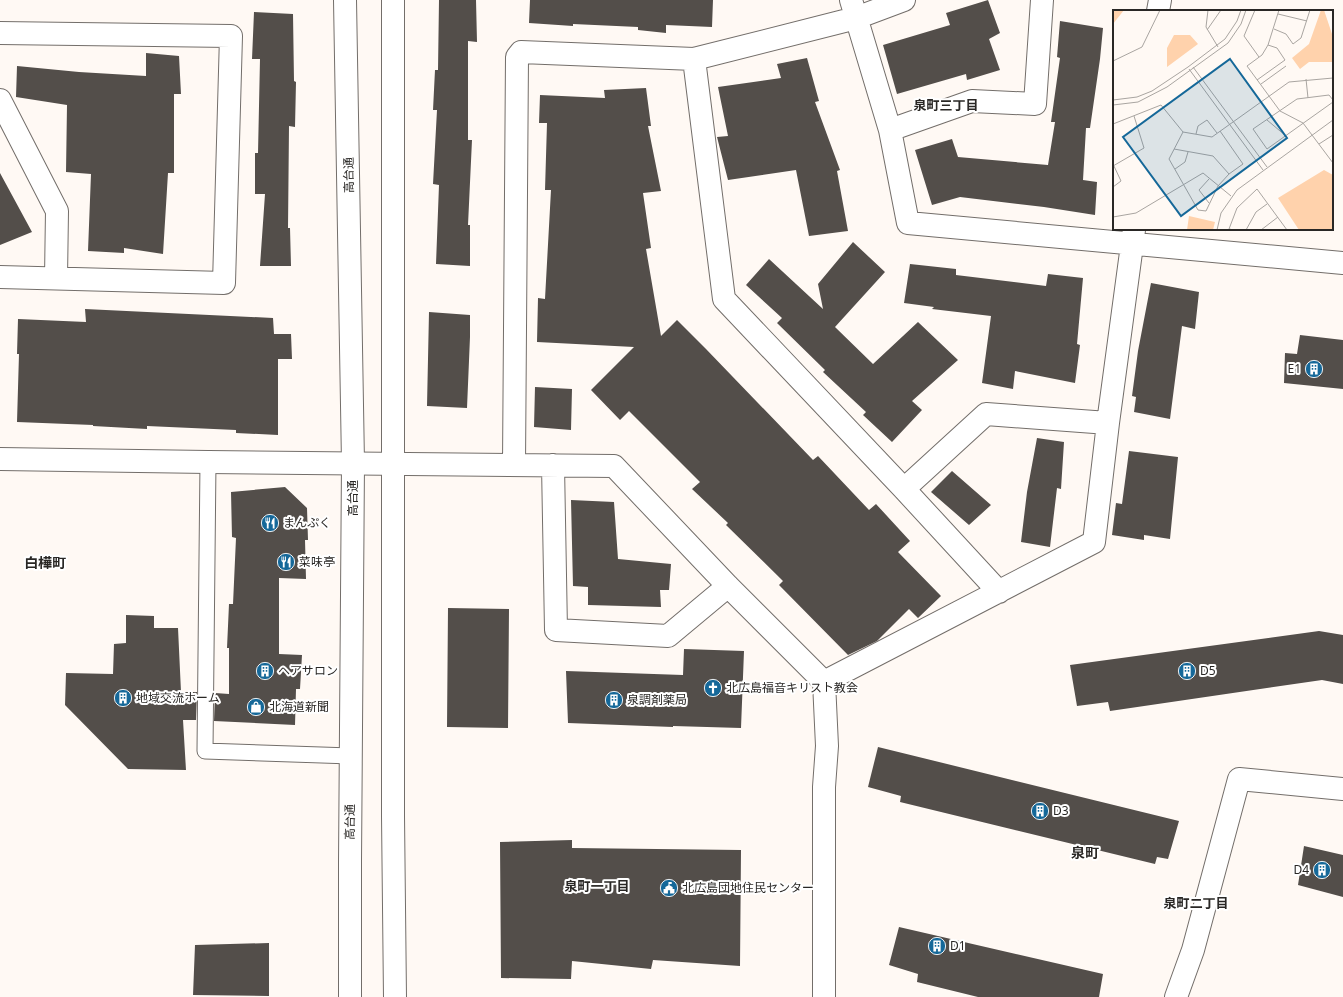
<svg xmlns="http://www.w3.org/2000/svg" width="1343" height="997" font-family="'Noto Sans','Noto Sans JP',sans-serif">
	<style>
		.building { fill: #534e4a }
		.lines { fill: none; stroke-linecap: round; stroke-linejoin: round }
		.service-casing { stroke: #736e6a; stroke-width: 17 }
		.minor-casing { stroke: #736e6a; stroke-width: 24 }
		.tertiary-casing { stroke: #736e6a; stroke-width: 24 }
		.service { stroke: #fff; stroke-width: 15 }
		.minor { stroke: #fff; stroke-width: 22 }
		.tertiary { stroke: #fff; stroke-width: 22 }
		.labels { text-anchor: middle; stroke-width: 4; stroke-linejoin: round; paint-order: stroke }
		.street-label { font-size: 12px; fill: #292725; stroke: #fff }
		.poi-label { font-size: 12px; fill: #292725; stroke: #fff; text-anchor: start }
		.neighbourhood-label { font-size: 13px; font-weight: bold; fill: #292725; stroke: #fff }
		.quarter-label { font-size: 14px; font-weight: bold; fill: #292725; stroke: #fff }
		.inset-road { fill: none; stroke: #a9a5a1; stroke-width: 1 }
		.view { fill: #156899; fill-opacity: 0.15; stroke: #156899; stroke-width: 2 }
		.inset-edge { fill: none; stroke: #292725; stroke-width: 2 }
	</style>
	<rect width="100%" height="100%" fill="#fff9f4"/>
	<path class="building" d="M439,0H476L477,42L468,41V140H472L468,225H470V266L436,264L439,185L433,184L437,110H433L435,70H438Z
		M530,0H713L712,27L666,25V33L638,30V27L573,24V26L529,23Z
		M988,0L1000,33L989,39L1000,70L967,80L966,74L897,94L883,45L950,25L946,13Z
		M254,12L293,14L294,81L296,82L295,127L289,126L288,228H290L291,266H260L265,194H255V153H258L260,59H252Z
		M1060,21L1103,28L1100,59L1090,128H1086L1083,180L1097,182L1095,215L1044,207L960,197L932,205L915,150L952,139L958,157L1048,165L1055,122H1051L1060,58L1057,57Z
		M146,53L179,56L181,94H174V173H168L163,254L124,248V253L88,251L91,174L66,172L67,105L16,97L17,66L79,72L146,76Z
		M807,58L819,101L815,102L840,170L837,171L848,231L809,236L796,170L728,180L717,137L728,136L718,87L781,78L777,64Z
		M646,88L651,126H648L661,191L643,193L651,248L646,249L661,336L677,320L706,349L813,460L818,456L869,510L876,504L910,541L898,552L941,596L918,618L909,609L877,641L848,655L779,585L783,581L726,525L728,523L692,489L700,482L629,411L620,420L591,390L634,347L537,342L538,298L545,299L551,190H545L547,123H539L540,95L605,98L604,90Z
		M0,173L32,232L0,245Z
		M853,242L885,272L835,327L873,364L918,322L958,360L912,401L922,410L892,442L863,415L866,412L823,372L825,370L777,323L782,318L746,285L769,259L823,309L818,284Z
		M910,264L956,269V275L1046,286L1048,274L1083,278L1077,344L1080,345L1075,383L1015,371L1013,389L982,383L991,316L932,309L934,307L904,303Z
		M1151,283L1199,292L1195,329L1182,326L1170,419L1134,412L1136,397L1132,396L1138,351Z
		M85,309L273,318L274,334H291L292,359H278V435L236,433V430L147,426V429L93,426V425L17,422L19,354H17L18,319L86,322Z
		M429,312L470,315V337L467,408L427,406Z
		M1300,335L1343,340V389L1284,383L1285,353L1297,354Z
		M535,387L572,389L571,430L534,427Z
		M1037,438L1064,442L1061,489L1057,488L1050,547L1021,542L1027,492Z
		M1129,451L1178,457L1170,539L1144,535V540L1112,535L1116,503L1122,504Z
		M952,471L991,505L969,525L931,492Z
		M285,487L307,508L308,540H305L306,579L279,578V654L302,655L300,689H296L295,725L214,721L215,693L229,694V648H227L229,604H233L236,538L232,537L231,492Z
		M571,500L614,502L618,559L671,564L669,590H660L661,607L588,605V587L573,586Z
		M448,608L509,609L508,728L447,727Z
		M126,615L154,616V628H178L181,692H197L196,720H183L186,770L128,769L65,705L66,673L113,674L114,644L126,643Z
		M1319,631L1343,635V684L1322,680L1110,711L1108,702L1077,706L1070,665Z
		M684,649L744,651L741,728L673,726V727L568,723L566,671L683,675Z
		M878,747L1179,821L1168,859L1157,857L1155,864L900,802L901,796L868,787Z
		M572,840V848L741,850L740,966L653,960L651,969L572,961L571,979L501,978L500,842Z
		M1304,846L1343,855V897L1298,885Z
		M899,927L1103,974L1099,997H978L917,982L918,974L889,965Z
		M269,943V996L193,995L195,945Z"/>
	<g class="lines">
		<defs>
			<path id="service" d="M208,462L205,751L351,756"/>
			<path id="minor" d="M851,0L890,130L908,223L1343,263
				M1158,11L1160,0
				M0,33L231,36L224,283L0,277
				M694,59L724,299L904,489L999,592
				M0,100L57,211L56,278
				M890,130L972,101L1035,104L1042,0
				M0,459L208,462L614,466L728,586L824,682L827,746L824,787V997
				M514,465L517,57L521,52L694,59L856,18L904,0
				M553,465L556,630L668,636L728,586
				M904,489L986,414L1108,423
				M824,682L1094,542L1108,423L1134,230
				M1176,997L1193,950L1239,779L1343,789"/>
			<path id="tertiary" d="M345,0L353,463L350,862V997
				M393,0V816L395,997"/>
		</defs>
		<use href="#service" class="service-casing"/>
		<use href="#minor" class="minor-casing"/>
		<use href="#tertiary" class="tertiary-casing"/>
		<use href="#service" class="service"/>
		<use href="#minor" class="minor"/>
		<use href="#tertiary" class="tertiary"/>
	</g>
	<defs>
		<symbol id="building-disc" viewBox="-11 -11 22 22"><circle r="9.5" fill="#156899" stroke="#fff"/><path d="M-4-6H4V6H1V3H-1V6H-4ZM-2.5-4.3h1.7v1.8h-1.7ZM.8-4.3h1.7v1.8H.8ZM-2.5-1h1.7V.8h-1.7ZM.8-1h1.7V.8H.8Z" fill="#fff"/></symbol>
		<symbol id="restaurant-disc" viewBox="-11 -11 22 22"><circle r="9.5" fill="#156899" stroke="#fff"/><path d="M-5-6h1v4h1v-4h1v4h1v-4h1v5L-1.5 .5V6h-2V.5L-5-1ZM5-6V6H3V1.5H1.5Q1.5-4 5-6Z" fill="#fff"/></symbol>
		<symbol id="church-disc" viewBox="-11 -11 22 22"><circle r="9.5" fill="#156899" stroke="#fff"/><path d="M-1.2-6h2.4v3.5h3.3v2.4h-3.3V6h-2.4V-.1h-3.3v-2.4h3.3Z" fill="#fff"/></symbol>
		<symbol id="shop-disc" viewBox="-11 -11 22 22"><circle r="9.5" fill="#156899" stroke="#fff"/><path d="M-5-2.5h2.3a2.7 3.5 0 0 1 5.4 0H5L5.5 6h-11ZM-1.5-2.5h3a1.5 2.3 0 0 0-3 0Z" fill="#fff"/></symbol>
		<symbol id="civic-disc" viewBox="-11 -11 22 22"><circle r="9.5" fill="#156899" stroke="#fff"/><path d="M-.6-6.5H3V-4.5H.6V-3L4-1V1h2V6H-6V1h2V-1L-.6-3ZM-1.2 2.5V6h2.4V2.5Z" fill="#fff"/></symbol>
	</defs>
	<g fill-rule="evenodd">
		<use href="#building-disc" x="1304" y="359" width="20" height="20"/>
		<use href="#restaurant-disc" x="260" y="513" width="20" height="20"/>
		<use href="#restaurant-disc" x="276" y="552" width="20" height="20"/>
		<use href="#building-disc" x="255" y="661" width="20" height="20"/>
		<use href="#building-disc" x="1177" y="661" width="20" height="20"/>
		<use href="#church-disc" x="703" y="678" width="20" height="20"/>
		<use href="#building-disc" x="113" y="688" width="20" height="20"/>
		<use href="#building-disc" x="604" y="690" width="20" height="20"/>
		<use href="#shop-disc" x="246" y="697" width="20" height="20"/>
		<use href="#building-disc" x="1030" y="801" width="20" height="20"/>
		<use href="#building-disc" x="1312" y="860" width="20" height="20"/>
		<use href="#civic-disc" x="659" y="878" width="20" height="20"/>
		<use href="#building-disc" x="927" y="936" width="20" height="20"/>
	</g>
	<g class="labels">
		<g class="street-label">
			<text transform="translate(349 175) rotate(-91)" y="4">高台通</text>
			<text transform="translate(353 498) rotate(-90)" y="4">高台通</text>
			<text transform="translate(350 822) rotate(-89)" y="4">高台通</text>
		</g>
		<g class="poi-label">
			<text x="1301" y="373" text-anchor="end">E1</text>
			<text x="283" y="527">まんぷく</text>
			<text x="299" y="566">菜味亭</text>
			<text x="278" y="675">ヘアサロン</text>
			<text x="1200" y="675">D5</text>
			<text x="726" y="692">北広島福音キリスト教会</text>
			<text x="136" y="702">地域交流ホーム</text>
			<text x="627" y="704">泉調剤薬局</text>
			<text x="269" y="711">北海道新聞</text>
			<text x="1053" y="815">D3</text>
			<text x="1309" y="874" text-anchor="end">D4</text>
			<text x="682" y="892">北広島団地住民センター</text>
			<text x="950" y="950">D1</text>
		</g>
		<g class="neighbourhood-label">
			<text x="946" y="110">泉町三丁目</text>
			<text x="597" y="891">泉町一丁目</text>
			<text x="1196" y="908">泉町二丁目</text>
		</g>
		<g class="quarter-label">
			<text x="45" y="568">白樺町</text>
			<text x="1085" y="858">泉町</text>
		</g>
	</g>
	<g transform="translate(1113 10)">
		<rect width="220" height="220" fill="#fff9f4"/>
		<path d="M0,0H11L0,14ZM208,0H211L220,27V52H196L187,59L179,48L196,34ZM61,25H77L85,34L54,57V38ZM211,160L220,165V220H186L165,188ZM76,206L102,212L100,220H74Z" fill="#ffd2ac"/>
		<path class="inset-road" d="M95,0L93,17L105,37M142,0L131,26L146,47M166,0L155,35L149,45L134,56L167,101L190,113L220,153M165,4L194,11M161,19L173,24L180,34L188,28L197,0M94,20L108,0M0,51L29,37L47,0M80,57L154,157M76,59L150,160M193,69L195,88M144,70L172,50L164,38L155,35M148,74L173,56M0,90L24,87L39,81L75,57L112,29L124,11L128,0M220,90L216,85L184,89L140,119L154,139L220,92M0,95L25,92L54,77L115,33L128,14L133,0M154,110L173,126M0,114L48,95L70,122L99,127L176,72L220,68M70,122L56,149L85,200L93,201L105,176L116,164L130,154L107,121M83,124L85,116L94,110L104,123M206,134L220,125M61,139L100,146L116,164M0,156L31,138L21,106M62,159L72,152L75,142M0,177L8,171L0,154M96,193L86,180L96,169M0,207L23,203L90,163L118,186M104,220L108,203L124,180L220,110M121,220L116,219L124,198L144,179L174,220M133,220L143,202L154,194M148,220L165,207"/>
		<path class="view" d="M117,49L174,128L68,206L10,127Z"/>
		<rect width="220" height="220" class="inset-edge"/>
	</g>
</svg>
